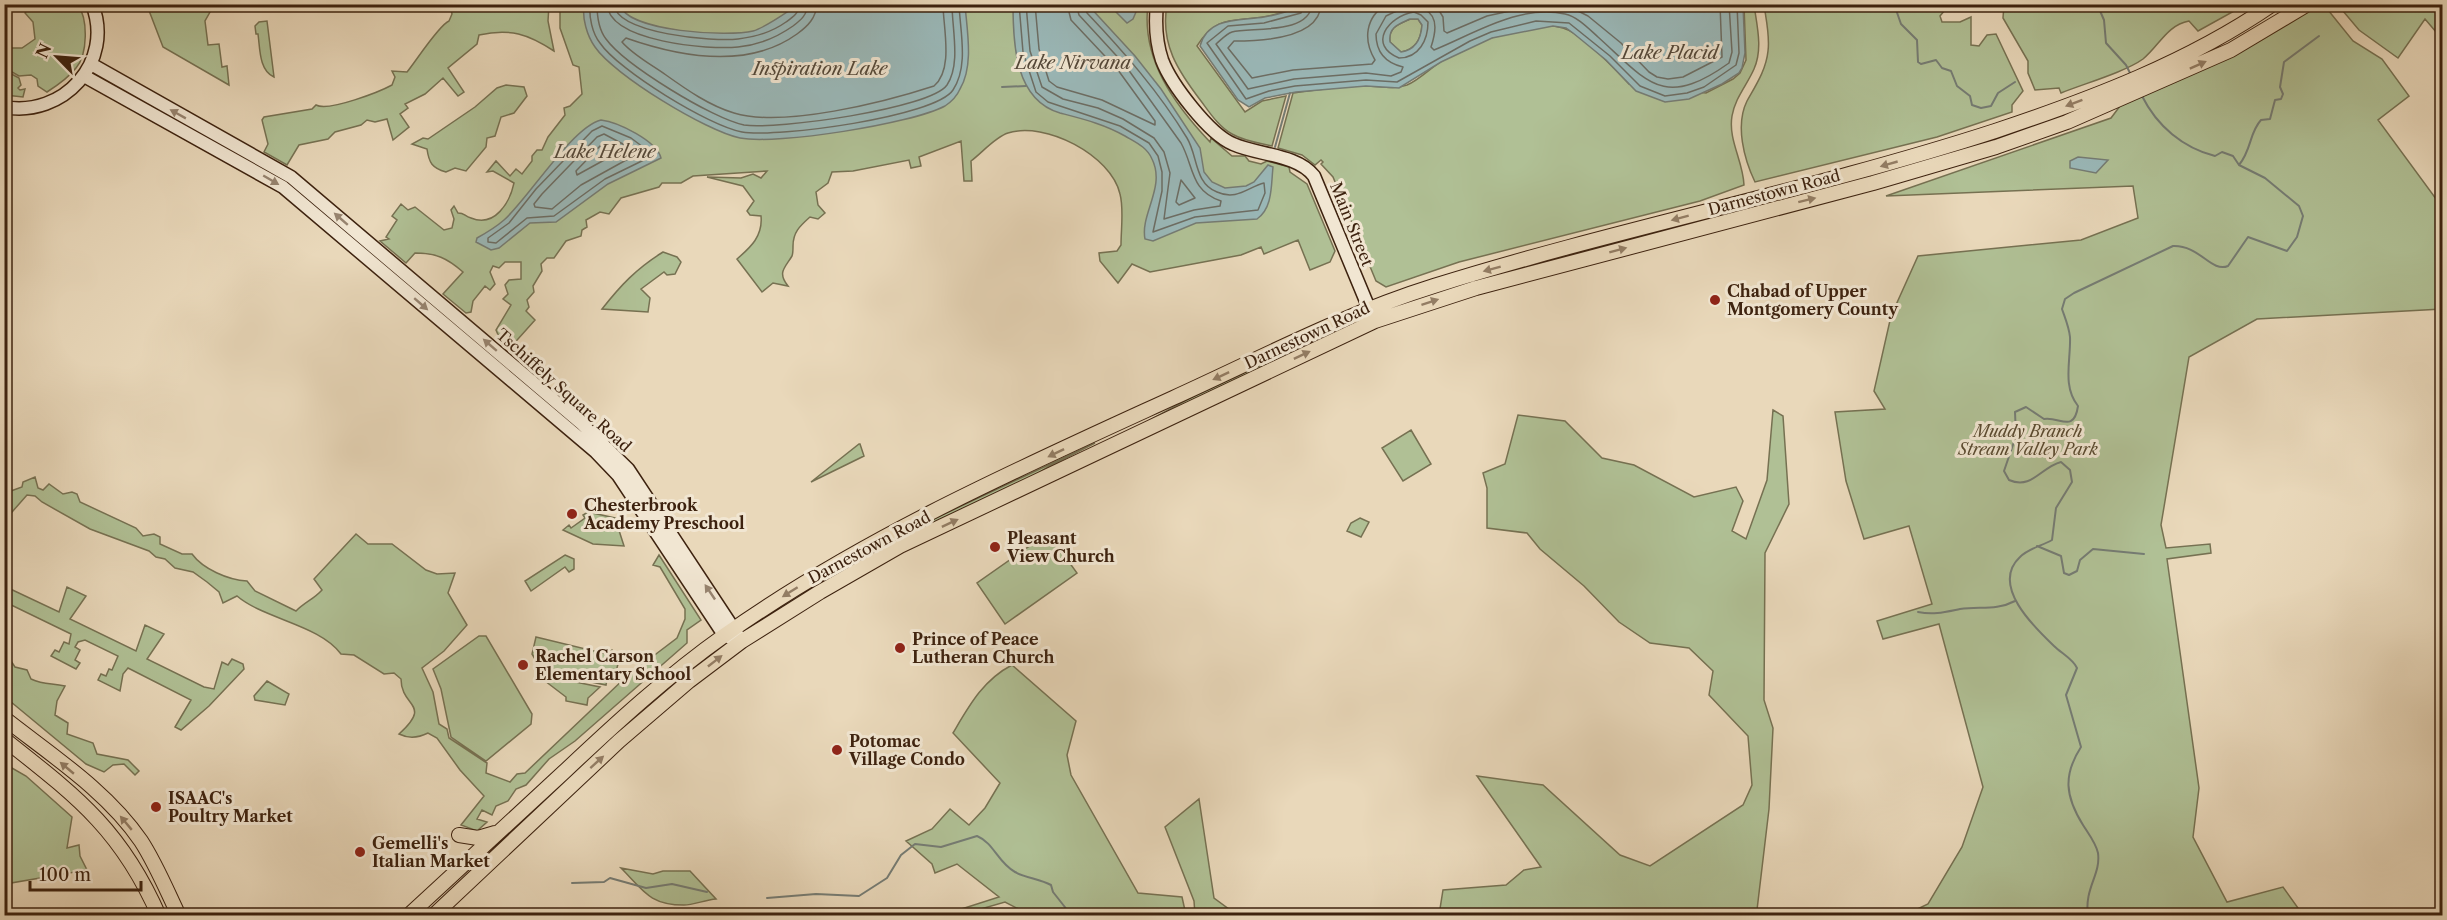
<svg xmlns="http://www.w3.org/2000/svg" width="2447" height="920" font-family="'Libre Caslon Text',serif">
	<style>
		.green { fill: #b0c095; stroke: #767152; stroke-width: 1.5 }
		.water { fill: #9ab8b8; stroke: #757c74; stroke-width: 1.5; fill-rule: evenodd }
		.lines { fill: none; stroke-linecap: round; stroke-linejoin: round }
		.shore { stroke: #6c6d64; stroke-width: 1.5 }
		.stream { stroke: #757c74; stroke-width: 2 }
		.secondary-casing { stroke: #3d220f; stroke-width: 15 }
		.primary-casing { stroke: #3d220f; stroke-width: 16 }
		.secondary { stroke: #f1e6d2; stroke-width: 12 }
		.primary { stroke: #e9d8ba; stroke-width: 14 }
		.oneway { fill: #937d64 }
		.oneway2 { fill: #978470 }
		.poi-dot { fill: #8f2418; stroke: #f1e6d2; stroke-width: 2 }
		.labels { text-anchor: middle; stroke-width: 6; stroke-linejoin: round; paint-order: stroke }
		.street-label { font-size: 16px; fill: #3d220f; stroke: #f1e6d2 }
		.poi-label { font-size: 16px; font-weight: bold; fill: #3d220f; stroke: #f1e6d2; text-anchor: start }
		.park-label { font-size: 16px; font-style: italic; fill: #5a4a30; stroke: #f1e6d2 }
		.water-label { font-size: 18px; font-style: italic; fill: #544839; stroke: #f1e6d2 }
	</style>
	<rect width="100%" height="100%" fill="#e9d8ba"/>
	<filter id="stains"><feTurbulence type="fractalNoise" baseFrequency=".00333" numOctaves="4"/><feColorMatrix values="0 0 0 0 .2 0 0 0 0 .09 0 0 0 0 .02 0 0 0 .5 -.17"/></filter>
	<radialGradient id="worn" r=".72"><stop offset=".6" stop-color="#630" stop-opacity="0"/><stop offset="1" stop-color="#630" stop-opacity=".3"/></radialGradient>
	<path class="green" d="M1148,4C1141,59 1174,104 1210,142L1211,138L1232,156H1245L1249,161L1261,164L1267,161L1289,167L1290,172L1307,184L1335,251L1330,262L1310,270L1298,240L1264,254L1261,247L1241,255L1150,272L1132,264L1118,283L1100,261L1099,253L1117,251L1121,245C1121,229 1124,209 1120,194C1111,155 1045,121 1008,133C995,137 982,153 971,161L972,181H964L961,141L919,157L921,166L911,168L909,160L853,171L832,172L828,183L816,192L818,205L825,213L818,219L810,217C800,226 793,232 793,246C793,248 793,254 792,256C785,268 777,272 788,286L773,283L762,292L737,259C751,247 763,236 761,216L750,215L747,211L754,201L743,186L707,177L741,178L753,174L761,178L767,171L693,176L681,183H662L659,187L621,198L609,214L600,212L586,220L587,227L582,230L581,236L566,241L554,258H547L541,264L542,271L533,286L534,292L527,300L529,307L526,311L535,320L510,348L503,346L496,330L511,305L503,299L508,294L505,285L509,280L521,279V262H505L499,268L493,266L490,272L495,284L490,290L485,286L473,301L471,312L466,313L443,294L463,272C447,258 436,253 415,253L406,263L380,241L389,239L386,237L397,220L392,216L401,204L408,210L415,207L444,230L452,228L454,219L451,210L454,206L458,213C465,213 464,216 471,218C495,228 510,202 514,183L493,171L487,172L496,161L510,176L516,169L522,174L532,161V156L537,150H542L548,137L565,115L564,108L570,106L582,94L579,67L573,65L560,28V5Z
		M30,5H78C88,19 88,54 76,68C69,77 58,85 47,92L38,86L37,79L31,75L19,76L5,68V59L11,48H22L35,39L33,22L25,13Z
		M110,5H214L205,21L208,45L219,44L222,67L227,66L229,85L163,47L148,8Z
		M450,5H549L548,21L554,51C528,34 510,28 479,35L477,44L448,68L464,92L458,96L443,78L425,94L405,104L408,108L400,114L409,127L393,140L387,119L375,122L367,120L361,125L335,132L328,139L299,145L287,165L264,152L268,144L262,120L264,117L312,109L316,105C329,112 381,91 392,85L395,77L392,71L407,72C416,61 439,25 449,21L452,14Z
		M1167,5H1305C1291,10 1278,15 1263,17C1233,22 1216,15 1197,46L1245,112L1262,101L1286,96L1272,146C1259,143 1244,141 1232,134C1219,127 1210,113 1201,101C1178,71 1160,44 1167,5Z
		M1744,5H1754C1757,26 1763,49 1754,69C1747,85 1735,98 1732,116C1728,140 1743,161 1744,185L1700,201L1459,262L1386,287L1376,281L1333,177L1321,164L1323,162L1321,160L1315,165L1302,155L1278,148L1293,93C1317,90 1342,86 1366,86C1380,86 1393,90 1407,85C1421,79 1432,66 1445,59C1473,44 1531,18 1563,28C1581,33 1616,70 1629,84L1706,93L1733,79L1740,73L1746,60Z
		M1764,5H1941L1945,10L1940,16L1942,22H1960L1971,17V45L1979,46L1987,35L1996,34L2023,91L2012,105V112L1937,137L1755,182C1744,159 1735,125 1747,101C1756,85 1766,70 1768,51C1770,36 1766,19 1764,5Z
		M2004,5V4L2245,5L2198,31L2189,21C2167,25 2159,46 2143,59C2125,72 2083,84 2061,93L2059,88L2035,90L2028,73V61L2003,18Z
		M2308,5H2324L2353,41L2382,59L2409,96L2378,120L2442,207V309L2257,319L2189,357L2161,525L2166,548L2210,544L2211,553L2167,559L2199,788L2193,837L2227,902L2283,887L2298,908L2299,915H1905L1928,904L1962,847L1983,787L1939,624L1883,639L1877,621L1932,604L1909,526L1864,539L1846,481L1835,412L1885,409L1874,391L1891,316L1918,256L2081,240L2138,218L2133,186L1886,196L2111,118L2126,98Z
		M2344,5H2442V39L2425,19L2398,58L2359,30L2343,11Z
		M1410,19H1418L1422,25C1421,39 1416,49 1401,52L1390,42C1388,27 1399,24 1410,19Z
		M267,21L274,77C259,71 260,48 258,34H256L255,26L259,22Z
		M4,70L19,78L21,85L18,88L20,90L25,89L23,97L5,95Z
		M506,85L524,87L527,96L514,113L501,117L495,136L487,138L486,147L466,171L455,168L446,172C432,168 429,163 427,149L412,144L423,138L428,139L475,107L497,88Z
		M1732,211L1401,305L1473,278Z
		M663,252L677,257L681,262L675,274L667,275L664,272L641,289L650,298L648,312L602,309C621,285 636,269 663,252Z
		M1353,323L1304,345L1288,357L1132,430L1201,392L1323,334Z
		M1773,410L1783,416L1789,504L1765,553L1764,700L1773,728L1769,809L1757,910L1759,915H1439L1443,890L1506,885L1524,870L1541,867L1477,776L1543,785L1620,855L1650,866L1743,805L1752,785L1748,736L1709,695L1713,671L1689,648L1650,643L1619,622L1584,586L1540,549L1527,533L1487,528V488L1483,473L1505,464L1518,415L1565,421L1602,458L1634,465L1694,497L1736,487L1743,501L1732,531L1746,539L1767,480Z
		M1411,430L1431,464L1403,481L1382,448Z
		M1095,443L1048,467L1026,481L757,624L819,580L906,532Z
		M860,444L864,456L811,482L859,444Z
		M35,477L38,488L43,490L49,484L63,494L72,492L77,494L80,502L136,528L143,536L154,534L160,537V544L182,554H192C203,569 228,580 247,581L255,591L296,611C305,602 314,599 322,590L314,579L356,534L368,544H392L426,570L437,574L455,573L448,593L467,625L444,651L422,668L433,692L439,724L447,729L449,738L487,763L486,773L510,782L517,774L525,773L627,676L677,638L685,619V609L660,567L653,565L659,555L701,620L687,630V643L575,741L549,759L526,785L516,789L508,801L496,806L492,815L482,810L477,819L487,822L477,831L461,825L484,796L460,770L437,738L428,733C418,738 409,739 399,734C433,703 401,708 401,679L394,673L384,674L354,655L341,654C320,625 264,619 237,596L223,603L219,592L207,582L193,572L175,568L165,559L156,557L149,551L90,529L42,502L35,496L27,495L5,520V498L11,491L22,487L23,482Z
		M588,512L615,518L624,546L593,544L563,530L569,525L571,528L585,518L583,515Z
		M1360,518L1369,522L1361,537L1347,531L1351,523Z
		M1048,533L1077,573L1005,624L977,583Z
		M565,555L574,559V569L569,572L565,567L531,591L525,581Z
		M4,586L59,612L67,587L86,596L70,619L136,651L145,625L164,634L147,659L204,687L214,689L222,662L228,665L232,659L243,664L244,669L209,706L181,730L175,727L191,700L128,668L123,674L120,691L98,680L101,674L106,676L109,669L112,670L118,656L85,640L78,642L75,647L80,650L75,660L80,663L76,669L51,656L55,650L59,652L64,642L69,644L71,634L5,602Z
		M479,636H486L532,714L531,724L486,761L451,737L441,689L433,669Z
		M536,637L606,654L612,650L619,660L615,676L608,675L606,685L543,672L532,654Z
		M4,657L9,658L15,667L27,670L31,679C44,685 51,683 65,686L57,701L55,715L68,723L67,734L93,743L97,754L128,760L139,771L135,775L124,764L113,765L104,772L86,764L5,697Z
		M1012,665L1076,721L1067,755L1071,775L1138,893L1182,897L1186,915H1030L1005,902L960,915H950L949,913L999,897L957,864L935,873L932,864L906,841L932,829L950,809L969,825L985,808L1000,783L953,733C969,706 983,680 1012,665Z
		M546,676L600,687L588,698L587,705L566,701V697L545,681Z
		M267,681L289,694L285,705L255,700L254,696Z
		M5,764L26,776L72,817L67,848L79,845L80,856L87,870L5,884Z
		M1199,799L1214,898L1237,915H1195L1194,901L1165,827Z
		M621,868L653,874L663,871H690L716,899C705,900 693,905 684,905C649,905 643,890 621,868Z"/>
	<path class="water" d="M584,5H620C628,32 729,37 753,31C768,27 796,5 800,4C855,2 910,4 965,5C967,30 974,66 960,89C957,96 951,102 945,106C911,124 777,145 740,138C706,131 614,75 595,47C587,36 582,18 584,5Z
		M1013,5H1088L1135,56L1161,89L1200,148L1204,172L1212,182L1225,188L1246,186L1254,182L1268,165L1273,167C1271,185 1273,208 1257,219L1196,223L1153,241L1145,239C1140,214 1166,187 1152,159C1147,147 1135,142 1125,136C1104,124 1083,119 1060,113C1015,100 1013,44 1013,5Z
		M1109,5H1139L1133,19L1127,23Z
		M1743,5L1745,53L1742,68L1739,73L1722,84L1689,99L1665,102L1636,91L1606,60L1573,33L1566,28L1553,26L1492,38L1441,62L1399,88L1366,86L1296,92L1265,98L1249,107L1238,100L1200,46C1208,16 1241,21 1264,17C1278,15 1292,10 1305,5ZM1410,19H1418L1422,25C1421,39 1416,50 1401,52L1390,42C1388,27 1399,24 1410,19Z
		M601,120C618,122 657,141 661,158L608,184L556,222L530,223L499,248L491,250L476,242L477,238C486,233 496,227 504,220C528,199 572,127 601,120Z
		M2078,157L2108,160L2096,173L2070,168V161Z"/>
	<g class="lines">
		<path class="shore" d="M590,4C589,17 592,33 600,43C618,70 709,126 742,132C776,138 935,117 953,90C969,66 960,31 959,4
			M597,4C597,15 599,30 606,39C625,65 713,119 744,125C775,130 930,109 947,85C961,64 952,29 952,4
			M607,4C609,42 709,50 738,47C758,45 776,38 793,26C801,20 807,15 808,4
			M614,4C616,34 715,42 738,39C756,37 772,32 786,22C793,17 799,13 800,4
			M817,4C816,18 808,26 797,34C747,70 680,57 626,38L622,42C633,55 652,65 666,75C687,90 710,106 734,113C783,128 885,102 934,86C954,69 943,27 943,4
			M1019,4L1023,52L1036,92L1048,102L1120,126L1149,143L1158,156L1162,172V191L1153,232L1195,217L1258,210L1265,193L1264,183C1248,187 1237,201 1217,192C1194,183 1198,156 1187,138C1159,92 1124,52 1087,13L1083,4
			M1026,4L1030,51L1042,87L1063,99L1098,108L1123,119L1154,138L1164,152L1170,173L1164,219L1194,210L1220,206L1221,201C1190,191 1194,166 1181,143L1125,65L1079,15L1076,4
			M1035,4L1039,49L1049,81L1057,87L1102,100L1155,125V121L1118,70L1071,20L1067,4
			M1304,4L1301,13L1264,23L1228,26L1207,43L1246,99L1269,91L1295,86L1366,80L1397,82L1470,41L1491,32L1536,21L1569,23L1610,56L1640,86L1665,96L1687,93L1704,87L1736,65L1739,53L1737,4
			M1312,4C1310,35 1251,27 1232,32C1226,34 1221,40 1216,44L1248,89L1294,79L1366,73L1391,76L1401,72L1403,67C1386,63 1376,52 1376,34L1386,16C1418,0 1445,6 1431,47L1434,50C1474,34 1519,4 1565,14C1578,17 1588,28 1598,37C1648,82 1663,110 1729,63L1732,52L1729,4
			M1321,4C1320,39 1260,41 1234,41L1228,48L1252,78L1293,70L1372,64L1375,60C1363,40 1365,17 1387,4
			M1435,4L1443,17L1444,31L1447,33L1487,16L1542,4
			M1564,4L1588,16L1621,43L1649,72L1657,77L1668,79L1683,77L1722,57L1720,4
			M1414,12L1421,15L1428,22C1428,40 1419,58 1399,58C1367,45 1388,16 1414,12Z
			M602,126L631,138L651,153L652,156L605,179L554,216L527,218L496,243L488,242V238L509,223L536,189L592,131Z
			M604,134L636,151L637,154L581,185L552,209L535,207L534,204L542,194L597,137Z
			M602,144L616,149L617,153L577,175L576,171Z
			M1181,180L1195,198L1179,205L1176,202Z"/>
		<path class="stream" d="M1894,4L1901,24L1917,40L1918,62L1921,64L1936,60L1942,68L1951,71L1957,86L1970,96L1972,105L1981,108L1991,106L1998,93L2015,82
			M2097,4L2104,20L2106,43L2126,65L2131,75
			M2360,7L2363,4
			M1002,87L1026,86
			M1275,147L1290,93
			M2239,165C2252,149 2249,133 2261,120L2270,119L2275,100L2281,99L2283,94L2280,87L2284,62L2319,36
			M2037,546L2061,556L2064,573L2069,575L2077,571L2080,560L2093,549L2144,554
			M1918,612C1934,615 1945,612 1960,609C1980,606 1996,611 2015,601
			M572,883L604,882L610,878L646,888L672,884L707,892
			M767,898L816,894L859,896L887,878L901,855L915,844L941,847L977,836C994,843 998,863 1015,872C1026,878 1040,879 1051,885L1053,892L1068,911L1085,910L1095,916
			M1124,916H1136
			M2088,916C2084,888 2101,875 2098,853C2096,843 2088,833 2083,825C2065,796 2063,775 2081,747L2066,695L2077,668C2073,659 2061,653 2054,646C2034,627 1990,585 2020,557C2029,548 2042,546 2052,540L2056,508L2072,482L2070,470L2061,462C2041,467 2032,490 2009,480L2004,471L2016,436L2015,412L2026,407L2044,419C2059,416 2074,434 2078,406C2062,386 2071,360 2070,337C2069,327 2065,318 2062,309L2065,299L2074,293L2173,246C2200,245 2211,273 2228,266L2248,237L2287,251L2297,237L2303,216L2299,206L2265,178L2239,165L2233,156L2222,152L2215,156C2183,148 2157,126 2142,96"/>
		<defs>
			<path id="secondary" d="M1157,4C1155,23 1156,42 1162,60C1171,84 1209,134 1233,144C1257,155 1297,154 1314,176L1373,318
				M91,64L291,177L582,424L628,469L739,637
				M84,76L283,187L596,452L618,475L724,635L733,639
				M4,107C63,118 115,62 92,4"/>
			<path id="primary" d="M4,718C51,755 107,791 141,841C156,864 167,891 179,916
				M4,739C76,796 121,829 159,916
				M459,835L478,838L495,833
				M408,916C460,868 512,820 564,772C615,724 667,676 725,635C862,538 1020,468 1173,398C1259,359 1344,314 1434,286C1619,228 1810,191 1995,131C2091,99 2189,62 2273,4
				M433,916L619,741L689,681L742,641L820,592L900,546L1375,321L1476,288L1873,183L1996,147L2067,122L2231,50L2308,4"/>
		</defs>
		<use href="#secondary" class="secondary-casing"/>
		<use href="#primary" class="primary-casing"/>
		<use href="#secondary" class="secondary"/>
		<use href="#primary" class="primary"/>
	</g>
	<defs><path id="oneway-solid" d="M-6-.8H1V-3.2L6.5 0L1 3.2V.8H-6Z" transform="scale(1.5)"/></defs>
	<g class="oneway">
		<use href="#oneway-solid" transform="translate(2198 65) rotate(-24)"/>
		<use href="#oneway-solid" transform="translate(2074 103) rotate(159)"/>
		<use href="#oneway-solid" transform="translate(1889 164) rotate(164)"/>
		<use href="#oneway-solid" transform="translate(1807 200) rotate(-14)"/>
		<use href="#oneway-solid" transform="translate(1680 218) rotate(165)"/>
		<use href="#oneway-solid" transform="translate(1618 250) rotate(-15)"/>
		<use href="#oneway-solid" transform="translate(1492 269) rotate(165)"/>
		<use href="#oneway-solid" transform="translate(1430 302) rotate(-18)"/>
		<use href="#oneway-solid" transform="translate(1302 355) rotate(-25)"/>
		<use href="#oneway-solid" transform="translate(1221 376) rotate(155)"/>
		<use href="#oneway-solid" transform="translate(1056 453) rotate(154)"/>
		<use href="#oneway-solid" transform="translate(950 523) rotate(-25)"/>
		<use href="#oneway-solid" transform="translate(790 592) rotate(148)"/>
		<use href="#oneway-solid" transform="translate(715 661) rotate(-38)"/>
		<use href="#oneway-solid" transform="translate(597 762) rotate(-42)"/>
		<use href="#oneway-solid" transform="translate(67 768) rotate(-140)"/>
		<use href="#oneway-solid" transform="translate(126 823) rotate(-130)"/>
	</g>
	<g class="oneway2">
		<use href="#oneway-solid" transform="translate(178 114) rotate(-151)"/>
		<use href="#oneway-solid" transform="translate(271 180) rotate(30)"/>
		<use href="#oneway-solid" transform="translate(341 219) rotate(-139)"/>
		<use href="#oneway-solid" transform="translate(421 304) rotate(41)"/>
		<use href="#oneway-solid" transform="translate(490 345) rotate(-139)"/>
		<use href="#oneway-solid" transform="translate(710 592) rotate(-124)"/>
	</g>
	<g class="poi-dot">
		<circle cx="1715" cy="300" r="6"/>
		<circle cx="572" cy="514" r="6"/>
		<circle cx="995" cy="547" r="6"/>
		<circle cx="900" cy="648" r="6"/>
		<circle cx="523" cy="665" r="6"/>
		<circle cx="837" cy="750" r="6"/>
		<circle cx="156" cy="807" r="6"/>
		<circle cx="360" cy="852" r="6"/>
	</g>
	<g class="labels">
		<g class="street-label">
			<text transform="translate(1774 192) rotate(-15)" y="6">Darnestown Road</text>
			<text transform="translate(1352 224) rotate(68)" y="6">Main Street</text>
			<text transform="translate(1307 335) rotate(-25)" y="6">Darnestown Road</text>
			<text transform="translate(564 390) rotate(42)" y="6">Tschiffely Square Road</text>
			<text transform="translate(869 547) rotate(-28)" y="6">Darnestown Road</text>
		</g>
		<g class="poi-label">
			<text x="1727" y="297">Chabad of Upper<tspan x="1727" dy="18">Montgomery County</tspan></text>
			<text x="584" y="511">Chesterbrook<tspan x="584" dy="18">Academy Preschool</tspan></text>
			<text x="1007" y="544">Pleasant<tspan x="1007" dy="18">View Church</tspan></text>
			<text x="912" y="645">Prince of Peace<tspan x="912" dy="18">Lutheran Church</tspan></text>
			<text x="535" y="662">Rachel Carson<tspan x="535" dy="18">Elementary School</tspan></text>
			<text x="849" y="747">Potomac<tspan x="849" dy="18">Village Condo</tspan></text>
			<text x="168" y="804">ISAAC's<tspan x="168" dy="18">Poultry Market</tspan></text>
			<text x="372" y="849">Gemelli's<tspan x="372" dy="18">Italian Market</tspan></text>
		</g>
		<g class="park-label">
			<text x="2028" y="437">Muddy Branch<tspan x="2028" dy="18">Stream Valley Park</tspan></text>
		</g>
		<g class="water-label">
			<text x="1670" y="59">Lake Placid</text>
			<text x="1073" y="69">Lake Nirvana</text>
			<text x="820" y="75">Inspiration Lake</text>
			<text x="605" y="158">Lake Helene</text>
		</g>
	</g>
	<rect width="2447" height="920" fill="none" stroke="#e9d8ba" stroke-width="24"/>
	<rect x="6" y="6" width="2435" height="908" fill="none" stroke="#3d220f" stroke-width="3"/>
	<rect x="12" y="12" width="2423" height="896" fill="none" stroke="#3d220f" stroke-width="1.5"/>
	<g transform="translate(57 57) rotate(295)" stroke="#f1e6d2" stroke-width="4.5" paint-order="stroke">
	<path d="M0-4.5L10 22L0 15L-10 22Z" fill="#3d220f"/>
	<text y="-9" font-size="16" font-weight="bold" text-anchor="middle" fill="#3d220f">N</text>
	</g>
	<path d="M30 881v9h111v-9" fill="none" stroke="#3d220f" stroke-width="3"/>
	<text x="39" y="881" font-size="18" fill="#3d220f" stroke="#f1e6d2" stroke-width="4.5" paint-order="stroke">100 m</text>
	<rect width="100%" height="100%" filter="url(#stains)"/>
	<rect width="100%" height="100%" fill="url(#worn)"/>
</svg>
